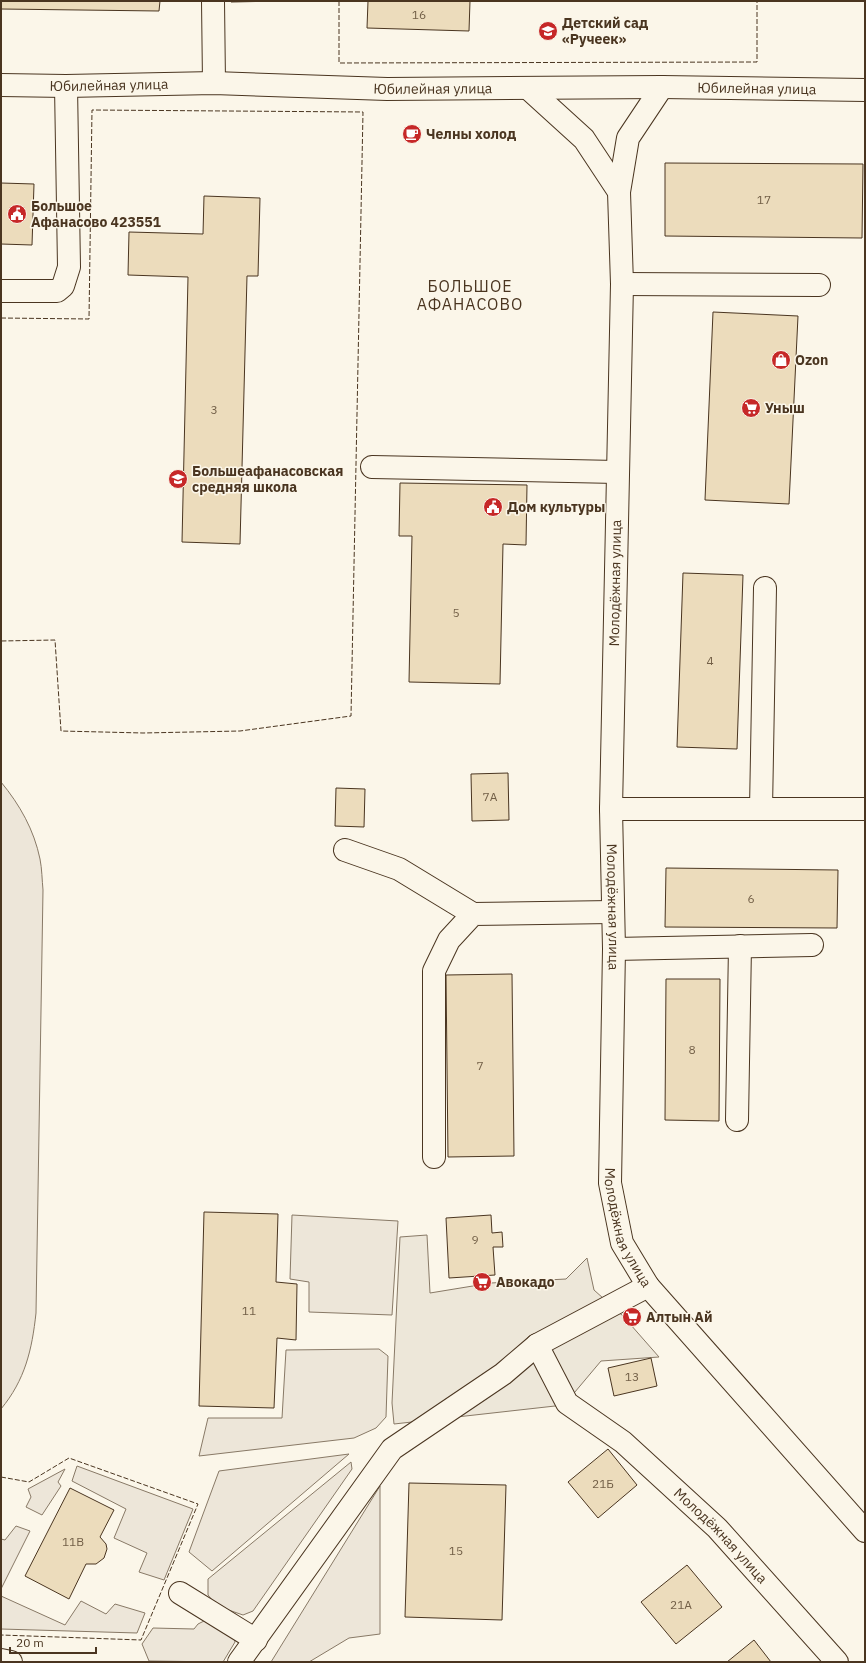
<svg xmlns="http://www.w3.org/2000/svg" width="866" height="1663" font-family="'IBM Plex Sans',sans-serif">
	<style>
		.green { fill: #ede6d9; stroke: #887966 }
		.parking { fill: #ede7d9; stroke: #887966 }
		.building { fill: #ecdcbc; stroke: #4a3520 }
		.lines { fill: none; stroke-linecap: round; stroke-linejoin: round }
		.minor-casing { stroke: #4a3520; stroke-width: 24 }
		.minor { stroke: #fbf6e9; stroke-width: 22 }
		.fence { stroke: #4a3520; stroke-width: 1; stroke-dasharray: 5 2; stroke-linecap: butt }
		.labels { text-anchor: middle; stroke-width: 3; stroke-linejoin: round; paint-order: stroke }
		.number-label { font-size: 12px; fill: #725f47 }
		.poi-label { font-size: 14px; font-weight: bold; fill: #4a3520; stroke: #fbf6e9; text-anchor: start }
		.street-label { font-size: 14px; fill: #4a3520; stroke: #fbf6e9 }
		.quarter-label { font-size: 16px; letter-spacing: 1px; fill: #4a3520; stroke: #fbf6e9 }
	</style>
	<rect width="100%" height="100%" fill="#fbf6e9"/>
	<path class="green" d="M1,782C20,805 34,830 40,859C42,869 42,880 43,890L36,1313C32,1350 25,1380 1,1409Z
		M292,1215L398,1221L392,1315L309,1312V1282L290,1279Z
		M379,1349L388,1356L386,1417L376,1428L354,1438L199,1456L208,1418H282L286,1350Z
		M349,1454L212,1571L189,1552L219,1471Z
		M351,1462L352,1469L253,1611L243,1615L217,1606L208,1595V1579Z
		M77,1466L193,1509L164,1580L139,1572L147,1553L114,1538L126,1509L72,1481Z
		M65,1469L58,1482L61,1486L42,1515L26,1507L31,1497L28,1489Z
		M380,1486V1634L349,1638L309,1662H271Z
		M16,1526L30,1531L1,1589V1539L5,1540Z
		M1,1596L65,1625L81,1601L106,1614L115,1604L145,1613L137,1633L1,1629Z
		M206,1620L233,1633L235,1642L223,1662L149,1661L142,1644L153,1628L194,1629L198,1624Z"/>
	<path class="parking" d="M427,1235L430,1293L491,1283L566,1279L587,1258L594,1290L623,1316L659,1357L601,1361L564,1405L394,1424L392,1403L400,1237Z"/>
	<path class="building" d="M1,1H160L159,11L1,9Z
		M231,1H281L231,2Z
		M368,1H470L469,31L367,28Z
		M665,163L863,164L862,238L665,236Z
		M1,183L34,184L32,245L1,244Z
		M204,196L260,198L258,276H247L240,544L182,542L188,277L128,275L129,232L203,234Z
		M713,312L798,316L789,504L705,500Z
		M400,483L527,485L526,545L503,544L500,684L409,682L412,536H399Z
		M683,573L743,575L737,749L677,747Z
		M508,773L509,820L472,821L471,774Z
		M336,788L365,789L364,827L335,826Z
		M666,868L838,870L837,928L665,927Z
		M512,974L514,1156L448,1157L446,975Z
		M666,979H720L719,1121L665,1120Z
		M204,1212L278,1214L276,1282L297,1284L296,1340L277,1338L274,1408L199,1406Z
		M491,1215L492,1233L502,1232L503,1247H493L495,1275L449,1278L446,1218Z
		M651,1358L657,1386L614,1396L608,1368Z
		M608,1449L637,1485L598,1518L568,1482Z
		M409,1483L506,1485L502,1620L405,1617Z
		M70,1488L114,1510L100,1537L106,1544L107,1549L104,1558L96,1564H86L69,1599L25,1576Z
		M687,1565L722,1607L676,1644L641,1602Z
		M754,1640L771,1662H727Z"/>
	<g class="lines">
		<defs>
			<g id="minor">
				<path d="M213,1L214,83"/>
				<path id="s1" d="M1,85L66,86L214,83L387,89L662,87L865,90"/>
				<path id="s2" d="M529,89L584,139L619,192L622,284L611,809L614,949L610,1183L622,1243L648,1286L865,1531"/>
				<path d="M619,192L628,138L662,87"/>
				<path d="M622,284L819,285"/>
				<path d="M1,291H57L63,286L69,267L66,86"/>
				<path d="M372,467L617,472"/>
				<path d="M611,809H865"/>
				<path d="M761,809L765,588"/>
				<path d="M345,850L399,869L473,914"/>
				<path d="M614,949L812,945"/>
				<path d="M737,1120L740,946"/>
				<path d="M434,1157V971L449,940L473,914L612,912"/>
				<path id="s3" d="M537,1345L567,1403L623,1442L717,1528L837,1662"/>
				<path d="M180,1593L256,1640"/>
				<path d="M1,1660L11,1662"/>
				<path d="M239,1662L392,1449L503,1374L537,1345L648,1286"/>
			</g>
		</defs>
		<use href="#minor" class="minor-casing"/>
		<use href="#minor" class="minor"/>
		<path class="fence" d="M339,1V63L757,62V1
			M1,318L89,319L92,110L363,112L351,716L240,731L143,733L61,731L55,640L1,641
			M1,1477L29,1482L69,1458L198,1504L141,1640L1,1635"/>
	</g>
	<defs>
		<symbol id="school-disc" viewBox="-11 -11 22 22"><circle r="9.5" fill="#c62828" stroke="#fbf6e9"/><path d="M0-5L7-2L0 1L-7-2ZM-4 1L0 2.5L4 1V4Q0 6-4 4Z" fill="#fff"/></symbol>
		<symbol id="cafe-disc" viewBox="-11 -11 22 22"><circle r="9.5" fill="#c62828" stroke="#fbf6e9"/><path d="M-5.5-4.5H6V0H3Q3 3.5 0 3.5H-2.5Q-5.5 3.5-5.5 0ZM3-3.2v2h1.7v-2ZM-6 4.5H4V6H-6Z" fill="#fff"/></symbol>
		<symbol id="civic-disc" viewBox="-11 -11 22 22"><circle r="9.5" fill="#c62828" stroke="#fbf6e9"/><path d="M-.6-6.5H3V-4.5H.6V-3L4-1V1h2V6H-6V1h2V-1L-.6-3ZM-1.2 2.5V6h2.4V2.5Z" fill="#fff"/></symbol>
		<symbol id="shop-disc" viewBox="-11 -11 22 22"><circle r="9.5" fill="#c62828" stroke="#fbf6e9"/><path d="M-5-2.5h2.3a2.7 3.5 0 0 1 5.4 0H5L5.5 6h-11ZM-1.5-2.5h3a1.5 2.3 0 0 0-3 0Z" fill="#fff"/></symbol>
		<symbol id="supermarket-disc" viewBox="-11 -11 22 22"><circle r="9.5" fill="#c62828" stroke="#fbf6e9"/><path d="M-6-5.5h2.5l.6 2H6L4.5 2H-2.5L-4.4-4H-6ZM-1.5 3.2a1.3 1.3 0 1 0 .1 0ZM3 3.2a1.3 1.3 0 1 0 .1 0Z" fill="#fff"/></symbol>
	</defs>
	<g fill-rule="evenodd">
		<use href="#school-disc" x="537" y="20" width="22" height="22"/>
		<use href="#cafe-disc" x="401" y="123" width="22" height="22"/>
		<use href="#civic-disc" x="6" y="203" width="22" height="22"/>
		<use href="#shop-disc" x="770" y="349" width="22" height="22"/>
		<use href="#supermarket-disc" x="740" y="397" width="22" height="22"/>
		<use href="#school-disc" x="167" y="468" width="22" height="22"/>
		<use href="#civic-disc" x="482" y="496" width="22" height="22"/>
		<use href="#supermarket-disc" x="471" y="1271" width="22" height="22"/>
		<use href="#supermarket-disc" x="621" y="1306" width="22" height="22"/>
	</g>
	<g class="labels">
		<g class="number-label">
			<text x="419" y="19">16</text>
			<text x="764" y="204">17</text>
			<text x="214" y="414">3</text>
			<text x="456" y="617">5</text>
			<text x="710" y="665">4</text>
			<text x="490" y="801">7А</text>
			<text x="751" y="903">6</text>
			<text x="692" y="1054">8</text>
			<text x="480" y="1070">7</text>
			<text x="475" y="1244">9</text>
			<text x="249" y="1315">11</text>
			<text x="632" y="1381">13</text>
			<text x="603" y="1488">21Б</text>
			<text x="73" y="1546">11В</text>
			<text x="456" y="1555">15</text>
			<text x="681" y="1609">21А</text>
		</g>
		<g class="poi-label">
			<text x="562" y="28">Детский сад<tspan x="562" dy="16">«Ручеек»</tspan></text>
			<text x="426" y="139">Челны холод</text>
			<text x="31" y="211">Большое<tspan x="31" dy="16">Афанасово 423551</tspan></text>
			<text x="795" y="365">Ozon</text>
			<text x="765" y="413">Уныш</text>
			<text x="192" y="476">Большеафанасовская<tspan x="192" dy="16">средняя школа</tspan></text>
			<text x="507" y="512">Дом культуры</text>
			<text x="496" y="1287">Авокадо</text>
			<text x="646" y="1322">Алтын Ай</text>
		</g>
		<g class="street-label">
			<text dy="5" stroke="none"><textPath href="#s1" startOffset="108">Юбилейная улица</textPath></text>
			<text dy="5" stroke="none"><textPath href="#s1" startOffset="756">Юбилейная улица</textPath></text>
			<text dy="5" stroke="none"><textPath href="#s1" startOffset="432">Юбилейная улица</textPath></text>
			<text transform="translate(615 583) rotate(-89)" y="5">Молодёжная улица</text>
			<text dy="5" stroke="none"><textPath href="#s2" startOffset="853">Молодёжная улица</textPath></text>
			<text dy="5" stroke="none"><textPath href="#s2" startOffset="1177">Молодёжная улица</textPath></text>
			<text dy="5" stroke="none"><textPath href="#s3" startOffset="269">Молодёжная улица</textPath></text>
		</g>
		<g class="quarter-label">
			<text x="470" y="292">БОЛЬШОЕ<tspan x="470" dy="18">АФАНАСОВО</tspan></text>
		</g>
	</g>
	<rect width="866" height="1663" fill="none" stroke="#4a3520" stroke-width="4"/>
	<path d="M10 1647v6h86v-6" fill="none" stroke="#4a3520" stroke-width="2"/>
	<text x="16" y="1647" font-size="12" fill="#4a3520" stroke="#fbf6e9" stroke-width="3" paint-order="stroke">20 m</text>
</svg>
